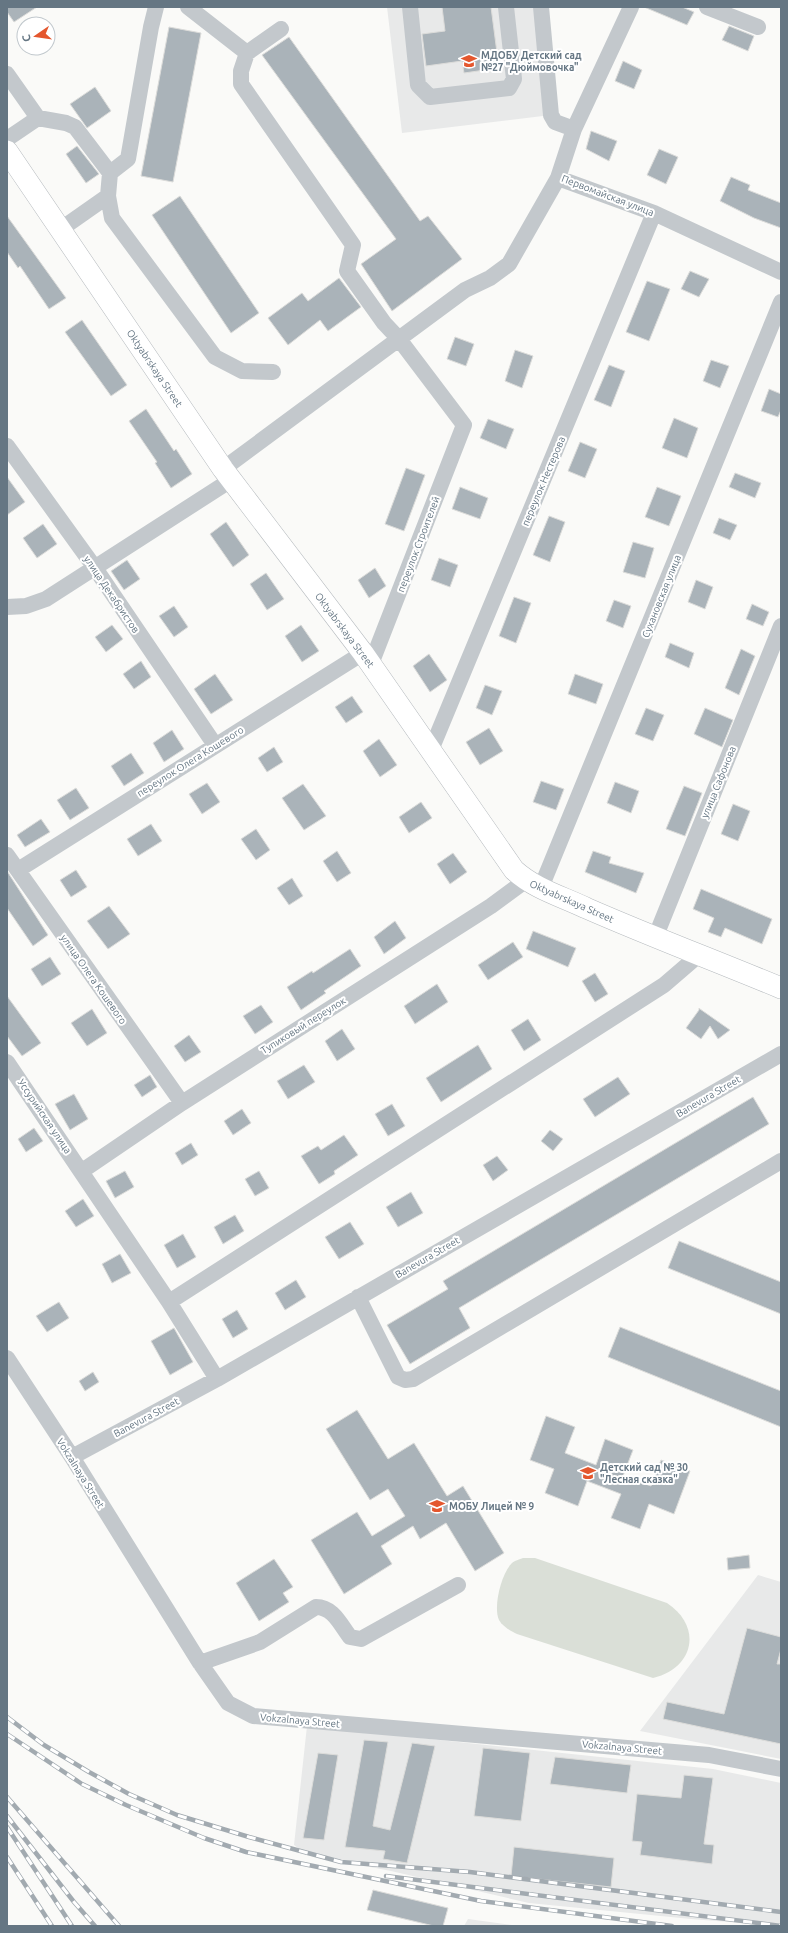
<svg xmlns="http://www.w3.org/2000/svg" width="788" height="1933" font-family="Ubuntu,sans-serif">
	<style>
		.built { fill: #e8e9e9 }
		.green { fill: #dadfd7 }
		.building { fill: #aab3b9; stroke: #dcdcda }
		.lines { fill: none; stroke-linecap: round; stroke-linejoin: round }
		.major-casing { stroke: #b5babe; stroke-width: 22 }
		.minor { stroke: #c3c8cc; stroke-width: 16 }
		.major { stroke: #fff; stroke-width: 21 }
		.rail-casing { stroke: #a2aab0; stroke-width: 4.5 }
		.rail { stroke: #fff; stroke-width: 3; stroke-dasharray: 9; stroke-linecap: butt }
		.labels { text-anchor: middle; stroke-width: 4; stroke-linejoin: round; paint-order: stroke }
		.poi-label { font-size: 10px; font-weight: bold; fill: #657683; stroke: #fff; text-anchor: start }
		.street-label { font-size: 10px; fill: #657683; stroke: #fff }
	</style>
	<rect width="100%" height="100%" fill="#fafaf8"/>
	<path class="built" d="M387,7H538L551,115L402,133Z
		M758,1575L781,1582V1759L640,1731Z
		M307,1726L713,1769L781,1783V1926L691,1919L529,1903L391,1871L308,1855L294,1845Z
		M468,1919L520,1926H464Z"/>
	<path class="green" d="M523,1558H535L667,1603C703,1627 694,1668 653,1678L517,1634C511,1631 503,1627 499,1620C493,1607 501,1574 512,1563C514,1561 520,1559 523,1558Z"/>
	<path class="building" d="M7,7H37L14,22L7,12Z
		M442,7H491L499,68L464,73L462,61L426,66L422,34L445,31Z
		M644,7H682L694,12L687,25Z
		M729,26L754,36L748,51L722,40Z
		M169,27L201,33L173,182L141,176Z
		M289,37L420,221L428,216L462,259L392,311L361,264L396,239L262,55Z
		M623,61L642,70L634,89L615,81Z
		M95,87L111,111L87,128L70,104Z
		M591,131L617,141L609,161L586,149Z
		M77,146L99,174L86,183L66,154Z
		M659,149L678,157L666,184L647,175Z
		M731,177L750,185L748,190L781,203V228L754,218L720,201Z
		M180,196L259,313L231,333L152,215Z
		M7,216L66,298L49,309L20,266L18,268L7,252Z
		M690,271L709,279L699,297L681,289Z
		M339,278L361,307L328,331L320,320L288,345L268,318L302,293L308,301Z
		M647,281L670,289L649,341L626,332Z
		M82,320L127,385L111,396L65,332Z
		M455,337L474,344L466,366L447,359Z
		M515,350L533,356L522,388L505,381Z
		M711,360L729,366L720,388L703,381Z
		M609,365L625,371L611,407L594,400Z
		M769,389L781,394V410L778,417L761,411Z
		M146,409L174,451L176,449L192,474L171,488L155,463L157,462L129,421Z
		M674,418L698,428L687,458L662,448Z
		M488,419L514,429L506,449L480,438Z
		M580,442L597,449L585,478L568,471Z
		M406,468L425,475L404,531L385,524Z
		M735,473L761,483L755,498L729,487Z
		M7,477L25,502L7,515Z
		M460,487L488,498L480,519L452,509Z
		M657,487L681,496L669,526L645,517Z
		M549,516L565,522L550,562L533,555Z
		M719,518L737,525L730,540L713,533Z
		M226,522L249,555L233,567L210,534Z
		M43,524L57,544L37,558L23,538Z
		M633,542L654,548L645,578L623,572Z
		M439,558L458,565L450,587L431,580Z
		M127,560L140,579L124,590L111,571Z
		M375,568L386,586L369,598L358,580Z
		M266,573L284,599L267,610L250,584Z
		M696,580L713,587L705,609L688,602Z
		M514,597L531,603L516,643L499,636Z
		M614,600L631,606L623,628L606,621Z
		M752,604L769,612L763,626L746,619Z
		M174,606L188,627L174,637L159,616Z
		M112,625L123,639L106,652L95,637Z
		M301,625L319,651L302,662L285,636Z
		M670,643L694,653L689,668L665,657Z
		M741,649L755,656L739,695L725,688Z
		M429,654L447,680L430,692L413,666Z
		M141,661L151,677L134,689L123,674Z
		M215,674L233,700L211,714L194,689Z
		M575,674L603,684L596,704L568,694Z
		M485,685L502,691L492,715L476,708Z
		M352,696L363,712L346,723L335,707Z
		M646,708L664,715L653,741L635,734Z
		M705,708L733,720L722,747L694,734Z
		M489,728L503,751L480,765L466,742Z
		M172,730L184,749L164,762L153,743Z
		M379,739L397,765L380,777L363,751Z
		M274,747L283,762L267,772L258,758Z
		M131,753L144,773L124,786L111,766Z
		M541,781L564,789L556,810L533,802Z
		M615,782L639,791L631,813L607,803Z
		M207,783L220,802L202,814L189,794Z
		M303,784L326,816L304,830L282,798Z
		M684,786L702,793L685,836L666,829Z
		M76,788L89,808L70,820L57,800Z
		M421,802L432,818L409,833L399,817Z
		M733,804L750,811L738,841L721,834Z
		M41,819L50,832L25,847L17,835Z
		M151,824L162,841L138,856L127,839Z
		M256,829L270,850L256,860L241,839Z
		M337,851L351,873L337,882L323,861Z
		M593,851L611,857L609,863L644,873L636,893L585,872Z
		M453,853L467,872L450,884L437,864Z
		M76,870L87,887L71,897L60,880Z
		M7,871L48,935L33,946L7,908Z
		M292,878L303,896L289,905L277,888Z
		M701,889L772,919L762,944L725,928L721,937L708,932L714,918L693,909Z
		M109,906L130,934L108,949L87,921Z
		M395,921L406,938L384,954L374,937Z
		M533,931L576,948L568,967L526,949Z
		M513,942L523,957L488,980L478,965Z
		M350,949L361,966L324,991L326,993L301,1010L287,987L312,971L313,973Z
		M50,957L61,974L42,986L31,969Z
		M595,973L608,994L595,1002L582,981Z
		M437,984L448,1002L415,1024L404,1006Z
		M7,996L41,1043L22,1056L7,1036Z
		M261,1005L273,1022L255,1034L243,1016Z
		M699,1008L700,1009L730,1030L718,1039L710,1026L701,1039L686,1028L699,1010Z
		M92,1009L107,1033L87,1046L71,1023Z
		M528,1019L541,1040L524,1051L511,1030Z
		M342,1029L355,1049L337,1061L325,1041Z
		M189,1035L201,1052L185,1062L174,1046Z
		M478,1045L492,1069L441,1102L426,1078Z
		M304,1065L315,1082L288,1099L277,1081Z
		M150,1075L157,1087L142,1097L134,1085Z
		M618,1077L630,1094L595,1117L583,1099Z
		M74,1094L88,1119L70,1130L55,1104Z
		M753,1097L769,1124L459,1308L470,1328L410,1364L387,1325L448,1289L443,1281Z
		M392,1104L405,1126L388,1136L375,1114Z
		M242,1109L251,1123L233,1135L224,1121Z
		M34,1128L43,1141L26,1152L18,1139Z
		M550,1130L563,1139L553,1151L541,1141Z
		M344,1135L358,1155L334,1171L335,1174L319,1184L301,1156L318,1146L321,1150Z
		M191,1143L198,1155L182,1165L175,1153Z
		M497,1156L508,1170L493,1181L483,1165Z
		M125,1171L134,1187L115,1198L106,1181Z
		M259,1171L269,1188L255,1196L245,1179Z
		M411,1192L423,1213L398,1227L386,1207Z
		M83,1199L94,1216L76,1227L65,1211Z
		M235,1215L244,1231L223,1244L214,1227Z
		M350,1222L364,1244L339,1259L325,1237Z
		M183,1234L196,1257L177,1268L164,1245Z
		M679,1241L781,1282V1314L668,1268Z
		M120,1254L131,1273L112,1283L102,1264Z
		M296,1280L306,1297L285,1310L275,1293Z
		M59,1302L69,1318L47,1332L36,1316Z
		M237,1310L248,1329L233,1338L222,1319Z
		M620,1327L781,1391V1427L608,1357Z
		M174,1328L193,1362L170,1375L151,1341Z
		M93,1372L99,1382L85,1391L79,1381Z
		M357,1410L388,1459L414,1443L447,1496L463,1486L504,1553L475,1571L446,1523L420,1539L413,1526L381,1546L392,1564L344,1594L311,1540L357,1512L372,1536L405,1516L388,1489L370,1500L326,1429Z
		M546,1416L575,1427L565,1453L596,1465L605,1439L633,1450L623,1476L651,1486L661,1460L690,1471L674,1514L649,1504L640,1529L611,1518L621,1494L587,1481L578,1506L545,1493L554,1469L530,1460Z
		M749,1555L750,1568L728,1570L727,1558Z
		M274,1559L293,1587L283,1593L289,1602L259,1621L236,1583Z
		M747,1628L781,1637V1649L777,1664H781V1744L663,1719L667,1702L724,1714Z
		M364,1740L388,1742L373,1826L390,1830L412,1743L435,1746L407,1863L383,1859L385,1851L345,1847Z
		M483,1748L530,1753L521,1821L474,1816Z
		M318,1753L338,1755L324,1840L303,1838Z
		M555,1757L631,1765L627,1793L550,1784Z
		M684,1775L713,1778L704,1844L714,1845L712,1864L640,1855L642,1842L632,1841L637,1794L681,1798Z
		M514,1847L614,1858L611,1887L511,1876Z
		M373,1890L448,1908L443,1926H434L367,1910Z"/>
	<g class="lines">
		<defs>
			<path id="major" d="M7,151L223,469L363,653L514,870C535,889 561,896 586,908C650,936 716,961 781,988"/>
		</defs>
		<use href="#major" class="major-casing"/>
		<path class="minor" d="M188,7L247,53
			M410,7L418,85L430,97L509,88L514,79L506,7
			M541,7L551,115L555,122L574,129
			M707,7L758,27
			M281,29L247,53L241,71V84L353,245L347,271L384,323L399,339L464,425L371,664
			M7,74L38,118L66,123L75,127L110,173L108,196L112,218L215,357L242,371L273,372
			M7,139L38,118
			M110,173L128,159L151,27L156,7
			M558,178L654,213L781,272
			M61,229L108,196
			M7,446L95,568L215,745
			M223,469L465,290L490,278L509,264L558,178L574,129L631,7
			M7,607L26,606L46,599L231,480
			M431,750L654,213
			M7,855L182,1103
			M18,870L363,653
			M540,890L781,302
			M655,938L781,626
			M7,1062L169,1302L664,985L700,954
			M82,1171L182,1103L491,906L525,881
			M358,1297L398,1377L405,1380L413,1379L781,1161
			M169,1302L217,1379
			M7,1358L72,1457L200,1663L228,1703L253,1716L709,1755L781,1769
			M72,1457L217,1379L781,1054
			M200,1663L260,1642L316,1607C333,1607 340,1624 350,1637L361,1639L458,1585"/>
		<use href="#major" class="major"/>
		<defs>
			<path id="rail" d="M7,1717L44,1745L89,1772L129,1794L177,1815L249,1837L341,1862L470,1872L781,1912
				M7,1734L82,1784L126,1805L204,1838L246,1852L481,1901L672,1926
				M7,1797L119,1926
				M7,1816L74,1902L95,1926
				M7,1827L72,1926
				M7,1857L52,1926
				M386,1876L781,1926"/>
		</defs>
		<use href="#rail" class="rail-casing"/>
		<use href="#rail" class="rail"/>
	</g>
	<defs>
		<symbol id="school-bare" viewBox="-9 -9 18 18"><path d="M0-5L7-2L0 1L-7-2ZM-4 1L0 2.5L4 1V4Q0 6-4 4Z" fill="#e4572e" stroke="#fff" stroke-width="2.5" paint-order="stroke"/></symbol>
	</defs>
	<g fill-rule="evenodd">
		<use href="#school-bare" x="458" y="50" width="22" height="22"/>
		<use href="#school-bare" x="577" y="1462" width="22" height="22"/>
		<use href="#school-bare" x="426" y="1495" width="22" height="22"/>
	</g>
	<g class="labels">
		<g class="poi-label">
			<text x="481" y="59">МДОБУ Детский сад<tspan x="481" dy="12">№27 "Дюймовочка"</tspan></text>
			<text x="600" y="1471">Детский сад № 30<tspan x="600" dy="12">"Лесная сказка"</tspan></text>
			<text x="449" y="1510">МОБУ Лицей № 9</text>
		</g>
		<g class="street-label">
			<text transform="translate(608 195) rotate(21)" y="4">Первомайская улица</text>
			<text transform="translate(155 368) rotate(56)" y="4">Oktyabrskaya Street</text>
			<text transform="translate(543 481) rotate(-67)" y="4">переулок Нестерова</text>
			<text transform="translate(418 544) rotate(-69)" y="4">переулок Строителей</text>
			<text transform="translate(112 594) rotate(56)" y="4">улица Декабристов</text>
			<text transform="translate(661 596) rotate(-68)" y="4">Сухановская улица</text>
			<text transform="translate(345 630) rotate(53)" y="4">Oktyabrskaya Street</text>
			<text transform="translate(190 761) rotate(-32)" y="4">переулок Олега Кошевого</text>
			<text transform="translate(718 782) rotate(-68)" y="4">улица Сафонова</text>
			<text transform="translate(572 901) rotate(24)" y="4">Oktyabrskaya Street</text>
			<text transform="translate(94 979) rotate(55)" y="4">улица Олега Кошевого</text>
			<text transform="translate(303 1025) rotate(-32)" y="4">Тупиковый переулок</text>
			<text transform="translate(708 1096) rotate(-30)" y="4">Banevura Street</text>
			<text transform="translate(45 1116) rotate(56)" y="4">Уссурийская улица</text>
			<text transform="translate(427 1257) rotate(-30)" y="4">Banevura Street</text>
			<text transform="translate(146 1417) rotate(-28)" y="4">Banevura Street</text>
			<text transform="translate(81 1473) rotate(58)" y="4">Vokzalnaya Street</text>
			<text transform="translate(300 1720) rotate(5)" y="4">Vokzalnaya Street</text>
			<text transform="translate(622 1747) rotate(5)" y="4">Vokzalnaya Street</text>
		</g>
	</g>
	<rect width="788" height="1933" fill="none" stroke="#657683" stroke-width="16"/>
	<g transform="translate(36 36) rotate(257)"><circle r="19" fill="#ffffff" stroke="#c1c8cd"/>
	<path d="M0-3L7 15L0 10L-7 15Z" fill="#e4572e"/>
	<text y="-6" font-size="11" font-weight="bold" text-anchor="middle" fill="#657683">С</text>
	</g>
</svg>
